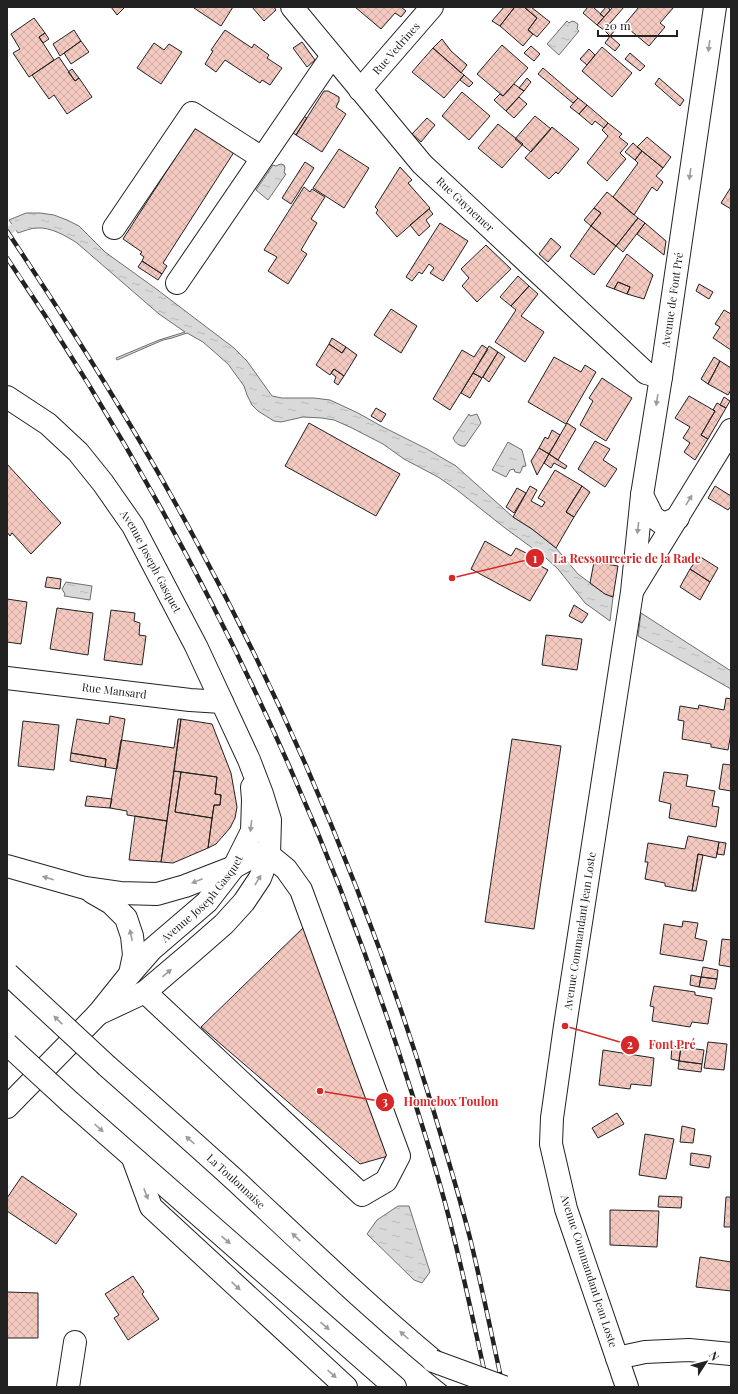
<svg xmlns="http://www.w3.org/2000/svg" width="738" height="1394" font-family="'Playfair Display',serif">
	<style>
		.water { fill: url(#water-ripples); stroke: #6f6f6f }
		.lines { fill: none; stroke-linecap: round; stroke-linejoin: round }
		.stream { stroke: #d9d9d9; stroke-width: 8 }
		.building { fill: url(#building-cross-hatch); stroke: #222 }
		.minor-casing { stroke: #222; stroke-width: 24 }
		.major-casing { stroke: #222; stroke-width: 24 }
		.highway-casing { stroke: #222; stroke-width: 24 }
		.minor { stroke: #fff; stroke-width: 22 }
		.major { stroke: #fff; stroke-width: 22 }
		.highway { stroke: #fff; stroke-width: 22 }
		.rail-casing { stroke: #222; stroke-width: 4.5 }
		.rail { stroke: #fff; stroke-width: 3; stroke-dasharray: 9; stroke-linecap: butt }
		.highway-bridge-casing { stroke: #222; stroke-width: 24; stroke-linecap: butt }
		.highway-bridge { stroke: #fff; stroke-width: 22 }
		.oneway { fill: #9c9c9c }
		.labels { text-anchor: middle; stroke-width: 3; stroke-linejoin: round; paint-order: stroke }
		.street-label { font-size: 11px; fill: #222; stroke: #fff }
		.leader { fill: none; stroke: #d62828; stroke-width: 1.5 }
		.callout-dot { fill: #d62828; stroke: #fff; stroke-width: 1.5 }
		.mark-label { font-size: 12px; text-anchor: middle; font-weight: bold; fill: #fff }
		.callout-label { font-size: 12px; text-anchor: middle; font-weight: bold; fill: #d62828; stroke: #fff; stroke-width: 3; stroke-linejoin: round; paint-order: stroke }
	</style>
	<defs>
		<pattern id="water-ripples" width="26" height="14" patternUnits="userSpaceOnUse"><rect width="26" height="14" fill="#d9d9d9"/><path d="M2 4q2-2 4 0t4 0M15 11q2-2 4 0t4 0" fill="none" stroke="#bababa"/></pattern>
		<pattern id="building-cross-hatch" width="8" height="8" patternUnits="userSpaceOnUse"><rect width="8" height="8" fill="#f3c9c0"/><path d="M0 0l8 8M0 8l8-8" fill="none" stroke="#d0aca5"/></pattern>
	</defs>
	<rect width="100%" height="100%" fill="#fff"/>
	<path class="water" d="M567,21L569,23L572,21L575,22L578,24L577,29L579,31L559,55L547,44Z
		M281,164L284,165L285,168L284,173L286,174L268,200L256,190L273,165L276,166L278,165Z
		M26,213H40L54,215L67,220L79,226L105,252L155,288L234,348L247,361L272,396L282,398H314L330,400L358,413L383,427L427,449L456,466L513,517L532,529L556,548L578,574L605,594L613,597L610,621L585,603L558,569L546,558L505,528L457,490L438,477L404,459L383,444L350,427L334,420L322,418L303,417L281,422L274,421L258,411L252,405L247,395L244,386L228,364L203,342L187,333L172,338L163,340L117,360L116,358L159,340L185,332L159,314L77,243C66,236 51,227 37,228C31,228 24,231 18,233L9,220Z
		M469,414L470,416L477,414L481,423L465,446C460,447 455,443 453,438Z
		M508,442L522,450L526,466L522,467V469L520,473L515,472L514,469L510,470L506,477L492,470Z
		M66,582L92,586L90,600L64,596L65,594L62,589Z
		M641,613L731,671V689L638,636Z
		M398,1206H409L430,1272L422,1283L414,1280L367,1234L377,1220Z"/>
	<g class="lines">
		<path class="stream" d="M7,232L14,227L24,223"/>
	</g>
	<path class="building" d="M111,7H125L117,15Z
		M194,7H233L221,26L194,8Z
		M252,7H274L276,10L264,21Z
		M355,7H401L406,11L401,17L395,13L381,29Z
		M504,7H513L514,8L500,26L492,21Z
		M513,7H524L537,18L528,30L533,34L523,46L500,26L514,8Z
		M524,7H531L550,22L537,37L528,30L537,18Z
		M588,7H593L604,17L597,25L583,13Z
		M606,7H608L610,10L604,17L600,14Z
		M613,7H624L604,30L597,25Z
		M639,7H674L660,23L665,27L649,46L624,25Z
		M34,18L45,33L39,37L54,60L29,77L13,53L20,49L11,34Z
		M609,25L616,29L610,36L604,30Z
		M74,30L81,41L60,56L53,44Z
		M225,30L252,48L254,44L269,55L267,58L282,68L270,85L262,80L260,83L225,60L216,72L205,64L213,51L211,50Z
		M45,33L49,39L43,43L39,37Z
		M610,36L620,45L615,51L605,43Z
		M442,39L451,51L467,65L461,73L433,48Z
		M81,41L89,52L71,64L64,53Z
		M302,42L315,60L307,67L293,48Z
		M154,43L164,50L169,44L182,52L161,84L137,68Z
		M502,45L528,68L503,96L477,74Z
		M531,46L540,54L534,61L524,53Z
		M602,47L632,73L612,97L582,71Z
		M433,48L464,75L444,98L412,72Z
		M589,49L595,55L587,65L580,59Z
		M630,53L645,66L640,71L625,59Z
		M59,57L75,81L79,78L92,97L67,114L54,95L49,99L32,75Z
		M543,68L578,98L573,103L538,74Z
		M72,69L79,78L75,81L68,72Z
		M464,75L473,83L469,87L460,80Z
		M527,78L531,82L524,91L519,88Z
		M659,78L684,100L680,106L655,84Z
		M514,84L524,91L506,111L494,100L500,94L503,96Z
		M324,91H328L339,97V101L336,107L346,114L322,152L296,135Z
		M462,92L490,116L469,140L442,116Z
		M519,97L527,104L514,118L506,111Z
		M578,98L587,105L579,114L570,107Z
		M587,105L608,123L604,128L595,121L592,125L579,114Z
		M298,113L307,118L296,135L287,129Z
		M535,116L551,129L531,152L515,139Z
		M427,118L435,125L421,142L412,134Z
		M608,123L622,134L619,137L628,144L620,153L626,159L607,181L587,163L608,136L602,130Z
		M197,124L236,149L163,263L167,266L162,274L142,261L144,257L140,254L142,252L123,239Z
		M498,124L523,144L502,168L478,148Z
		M552,127L579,149L558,174L556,172L549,179L525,158Z
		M647,137L671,157L663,168L637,147Z
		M633,143L642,151L635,160L625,152Z
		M339,149L369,168L344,208L313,188Z
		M642,151L663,168L656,176L663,182L657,191L652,187L634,215L613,197L638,163L635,160Z
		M305,162L314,168L291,204L282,198Z
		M400,167L412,180L408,183L430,208L397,237L376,213L378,210L375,207Z
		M304,187L310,192L312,189L325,197L311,219L317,223L301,250L307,254L288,284L268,271L277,257L264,250Z
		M731,187V209L721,203Z
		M607,192L638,218L616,246L591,226L601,213L594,208Z
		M594,208L601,213L591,226L584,220Z
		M429,209L433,214L426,220L430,226L419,236L410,225Z
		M638,218L645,223L623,252L616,246Z
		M440,223L468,241L443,281L430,273L434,268L429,264L422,274L419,272L412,281L406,277Z
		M645,223L666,241L664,255L637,234Z
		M591,226L616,246L594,275L570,256Z
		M551,238L561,247L548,262L539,254Z
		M486,245L511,269L477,302L462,286L469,278L461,269Z
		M627,254L653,275L644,299L627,294L630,287L618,282L614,289L606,286Z
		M142,261L162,274L158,280L138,267Z
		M518,276L529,286L511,306L500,297Z
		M618,282L630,287L627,294L614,289Z
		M699,284L713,292L709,299L696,291Z
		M529,286L538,294L521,316L544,332L525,362L495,342L516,310L511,306Z
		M391,309L417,326L401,353L374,335Z
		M724,310L731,314V350L713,338L720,327L715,324Z
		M332,338L346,347L342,353L329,344Z
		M329,344L342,353L346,347L357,355L344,376L334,369L330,375L316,365Z
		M482,345L488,349L450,410L433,399L462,350L474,357Z
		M489,346L498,352L482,378L473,373Z
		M498,352L505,357L489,382L483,377Z
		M554,357L581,372L585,365L596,372L566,424L528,402Z
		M714,357L720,361L708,384L701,379Z
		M720,361L731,368V390L728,395L708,384Z
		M334,369L344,376L338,385L334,382L336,377L331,373Z
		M473,373L482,378L470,398L461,393Z
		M602,378L632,398L606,441L580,425L593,401L589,398Z
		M689,396L715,411L701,435L708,439L695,460L684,452L690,443L683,438L690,427L675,418Z
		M724,397L730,401L726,408L720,405Z
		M717,403L726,408L708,439L701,435L715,411L713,410Z
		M376,408L386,414L381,422L371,416Z
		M309,423L400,474L376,516L285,466Z
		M567,423L576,429L558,460L549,454Z
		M552,430L560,435L549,454L539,448L545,437L548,439Z
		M595,441L610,449L603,460L617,469L605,487L578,469Z
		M539,448L549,454L537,475L531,461Z
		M549,454L567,466L565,469L554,463L551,468L544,463Z
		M7,464L61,523L31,554L12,533L10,536L7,532Z
		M555,470L582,486L566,512L574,517L556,548L532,529L513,517L530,486L537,490L531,501L542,507L545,502L538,498Z
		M582,486L590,492L574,517L566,512Z
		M715,486L731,496V506L728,510L708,498Z
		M517,488L526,493L514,513L506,507Z
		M485,541L511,556L516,548L530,555L528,559L548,570L530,601L471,569Z
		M699,556L718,568L710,582L690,569Z
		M594,562L618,566L613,597L605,594L590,583Z
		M690,569L710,582L700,600L680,587Z
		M47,577L61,579L60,589L45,587Z
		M7,599L27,602L21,644L7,642Z
		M574,605L588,614L582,623L569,616Z
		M57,608L93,613L88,655L50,649Z
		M111,610L135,613L134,621L140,623L139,635L146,636L142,665L104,660Z
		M546,635L582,639L577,670L542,665Z
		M726,698L731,699V733L728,750L711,747V744L682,739L684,721L678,720L680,706L698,709L699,705L724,710Z
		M110,716L125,719L117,769L105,767L106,759L71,753L77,719L109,724Z
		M178,719H181L167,821L127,815V811L110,808L121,740L174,748Z
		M181,719L212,724L231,773L237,807L235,818L230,828L216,844L208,848L214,805H220L221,795L215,794L217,777L174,771Z
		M23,721L59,725L54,770L18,766Z
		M512,739L561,746L534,929L485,922Z
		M71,753L106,759L105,767L70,761Z
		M723,764L731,765V791L719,789Z
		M174,771L181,772L175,812L212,818L208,848L173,863L161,862Z
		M181,772L217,777L215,794L221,795L220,805H214L212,818L175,812Z
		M664,772L688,775L686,786L715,791L712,806L719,807L716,827L669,818L671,804L659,801Z
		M87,796L112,799L110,808L85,806Z
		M135,816L167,821L161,862L129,860Z
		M688,836L719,842L716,858L698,854L692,891L665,886V883L645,879L648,862H645L648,843L685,849Z
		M719,842L726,843L724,855L717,854Z
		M698,854L703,855L696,891H692Z
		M683,921L698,923L695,938L707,941L703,961L660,954L664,924L682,927Z
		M306,925L388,1156L360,1164L201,1027Z
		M722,939L731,940V967L719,965Z
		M703,967L718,970L717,979L701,977Z
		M691,975L701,977L699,987L690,985Z
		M701,977L717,979L715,989L699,987Z
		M654,986L695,992V995L712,998L708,1024L692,1022L690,1027L652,1021L654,1007L650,1006Z
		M708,1042L727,1044L724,1070L704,1068Z
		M672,1046L681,1047L679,1061L671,1059Z
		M681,1047L704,1050L702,1064L679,1061Z
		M603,1050L654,1058L651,1086L631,1084L630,1089L599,1085Z
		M679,1061L702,1064L701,1072L678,1069Z
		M617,1113L624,1124L598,1138L592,1128Z
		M682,1126L695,1129L693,1143L680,1142Z
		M645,1134L674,1139L666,1179L639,1175Z
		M691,1153L711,1156L709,1168L690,1165Z
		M22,1176L77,1214L56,1244L7,1211V1198Z
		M659,1196L682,1197L681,1208L658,1207Z
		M726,1197H731V1227H724Z
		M610,1210L659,1211L657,1247L610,1245Z
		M700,1257L731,1262V1291L696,1287Z
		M133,1276L144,1292L142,1294L159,1319L128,1340L114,1318L119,1315L105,1294Z
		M7,1292L38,1293V1338H7Z"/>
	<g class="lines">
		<defs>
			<g id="minor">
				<path id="s1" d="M292,7L422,164L646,373L661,377"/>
				<path id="s2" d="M360,90L432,7"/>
				<path d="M114,228L192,113L262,158"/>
				<path d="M177,283L332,56"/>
				<path d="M642,495L653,517L663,524L678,518"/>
				<path id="s3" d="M7,678L190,700L222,702"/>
				<path d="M145,992L362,1195L386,1181L399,1156L301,890L286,869L269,855L258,854L234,867"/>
				<path d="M617,1358L645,1352L689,1350L731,1354"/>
				<path d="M68,1387L75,1342"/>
			</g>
			<g id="major">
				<path id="s4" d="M7,397L48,424L78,452L103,483L133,526L196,646L249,760L262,794L270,820L269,855L260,878L244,902L224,924L192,952L145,992L98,1014"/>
				<path d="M634,588L731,430"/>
				<path id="s5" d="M7,1107L98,1014L130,974L151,950L207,902L234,867L252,831L253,800L252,787"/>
				<path id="s6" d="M627,1387L566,1209L551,1144L552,1118L565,1026L632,592L642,495L661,377L715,7"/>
			</g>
			<g id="highway">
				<path d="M7,866L85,888L120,893L157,894L185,886L234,867"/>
				<path d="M92,892L111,903L126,918L132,936L134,955L130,974"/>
				<path id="s7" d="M107,1066C150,1104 193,1142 236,1181C311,1251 385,1323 466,1387"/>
				<path d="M70,1102L395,1387"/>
				<path d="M134,1161L151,1207L346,1387"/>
			</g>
		</defs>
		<use href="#minor" class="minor-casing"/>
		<use href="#major" class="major-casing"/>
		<use href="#highway" class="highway-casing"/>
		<use href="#minor" class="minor"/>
		<use href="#major" class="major"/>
		<use href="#highway" class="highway"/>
		<defs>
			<path id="rail" d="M7,231C74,332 139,434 196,541C294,721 373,913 433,1109C446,1152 459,1195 470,1238C482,1287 492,1337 503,1387
				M7,258C179,512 316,789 408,1081C425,1134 442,1187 455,1242C467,1290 477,1339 488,1387"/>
		</defs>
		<use href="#rail" class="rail-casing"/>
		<use href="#rail" class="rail"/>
		<defs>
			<path id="highway-bridge" d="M8,974L107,1066
				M7,1044L70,1102
				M433,1361L504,1387"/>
		</defs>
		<use href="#highway-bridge" class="highway-bridge-casing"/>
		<use href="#highway-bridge" class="highway-bridge"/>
	</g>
	<defs><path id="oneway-solid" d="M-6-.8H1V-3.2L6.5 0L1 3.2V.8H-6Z"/></defs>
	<g class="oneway">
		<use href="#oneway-solid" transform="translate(709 46) rotate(98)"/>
		<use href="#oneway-solid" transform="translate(690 174) rotate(98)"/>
		<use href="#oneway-solid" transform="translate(657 400) rotate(99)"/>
		<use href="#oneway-solid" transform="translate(689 500) rotate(-59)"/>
		<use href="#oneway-solid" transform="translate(638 528) rotate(96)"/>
		<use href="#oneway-solid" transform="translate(251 826) rotate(97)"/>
		<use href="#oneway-solid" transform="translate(48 878) rotate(-164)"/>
		<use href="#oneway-solid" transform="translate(258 880) rotate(-59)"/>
		<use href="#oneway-solid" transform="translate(197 881) rotate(158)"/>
		<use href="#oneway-solid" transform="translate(131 935) rotate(-102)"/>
		<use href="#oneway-solid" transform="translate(167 973) rotate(-40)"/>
		<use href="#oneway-solid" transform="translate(58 1020) rotate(-137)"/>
		<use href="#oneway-solid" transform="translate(99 1128) rotate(42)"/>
		<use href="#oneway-solid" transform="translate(190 1140) rotate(-138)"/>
		<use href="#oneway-solid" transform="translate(146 1194) rotate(69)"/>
		<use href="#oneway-solid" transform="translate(296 1237) rotate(-137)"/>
		<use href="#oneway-solid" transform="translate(226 1240) rotate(41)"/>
		<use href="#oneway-solid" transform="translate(236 1286) rotate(43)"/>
		<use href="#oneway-solid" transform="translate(325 1326) rotate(41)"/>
		<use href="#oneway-solid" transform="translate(404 1335) rotate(-138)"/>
		<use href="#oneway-solid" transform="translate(332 1374) rotate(42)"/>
	</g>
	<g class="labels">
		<g class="street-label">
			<text dy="4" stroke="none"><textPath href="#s2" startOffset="55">Rue Vedrines</textPath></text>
			<text dy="4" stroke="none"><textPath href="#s1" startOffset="263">Rue Guynemer</textPath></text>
			<text dy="4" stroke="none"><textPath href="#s6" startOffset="1108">Avenue de Font Pré</textPath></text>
			<text dy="4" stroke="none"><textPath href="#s4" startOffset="222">Avenue Joseph Gasquet</textPath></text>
			<text dy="4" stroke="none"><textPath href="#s3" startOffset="108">Rue Mansard</textPath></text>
			<text dy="4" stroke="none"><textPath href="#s5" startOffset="286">Avenue Joseph Gasquet</textPath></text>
			<text dy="4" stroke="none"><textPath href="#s6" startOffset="470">Avenue Commandant Jean Loste</textPath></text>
			<text dy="4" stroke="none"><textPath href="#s7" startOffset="173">La Toulonnaise</textPath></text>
			<text transform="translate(589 1271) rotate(72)" y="4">Avenue Commandant Jean Loste</text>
		</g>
	</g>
	<path class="leader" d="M452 578L535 558M565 1026L630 1045M320 1091L385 1102"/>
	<g class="callout-dot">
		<circle cx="452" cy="578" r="4"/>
		<circle cx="565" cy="1026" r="4"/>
		<circle cx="320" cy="1091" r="4"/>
		<circle cx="535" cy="558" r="10"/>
		<circle cx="630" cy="1045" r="10"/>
		<circle cx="385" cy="1102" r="10"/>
	</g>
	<g class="mark-label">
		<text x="535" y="563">1</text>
		<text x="630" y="1049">2</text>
		<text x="385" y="1106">3</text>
	</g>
	<g class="callout-label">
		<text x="627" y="563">La Ressourcerie de la Rade</text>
		<text x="672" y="1049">Font Pré</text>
		<text x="451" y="1106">Homebox Toulon</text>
	</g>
	<rect width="738" height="1394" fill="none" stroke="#222222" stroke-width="16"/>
	<g transform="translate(706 1362) rotate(54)" stroke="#ffffff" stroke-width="3" paint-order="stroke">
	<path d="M0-3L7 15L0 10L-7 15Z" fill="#222222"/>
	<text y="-6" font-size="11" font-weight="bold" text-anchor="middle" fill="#222222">N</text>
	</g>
	<path d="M598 30v6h79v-6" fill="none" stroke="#222222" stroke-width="2"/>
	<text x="604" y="30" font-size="12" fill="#222222" stroke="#ffffff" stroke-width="3" paint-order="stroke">20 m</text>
</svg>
